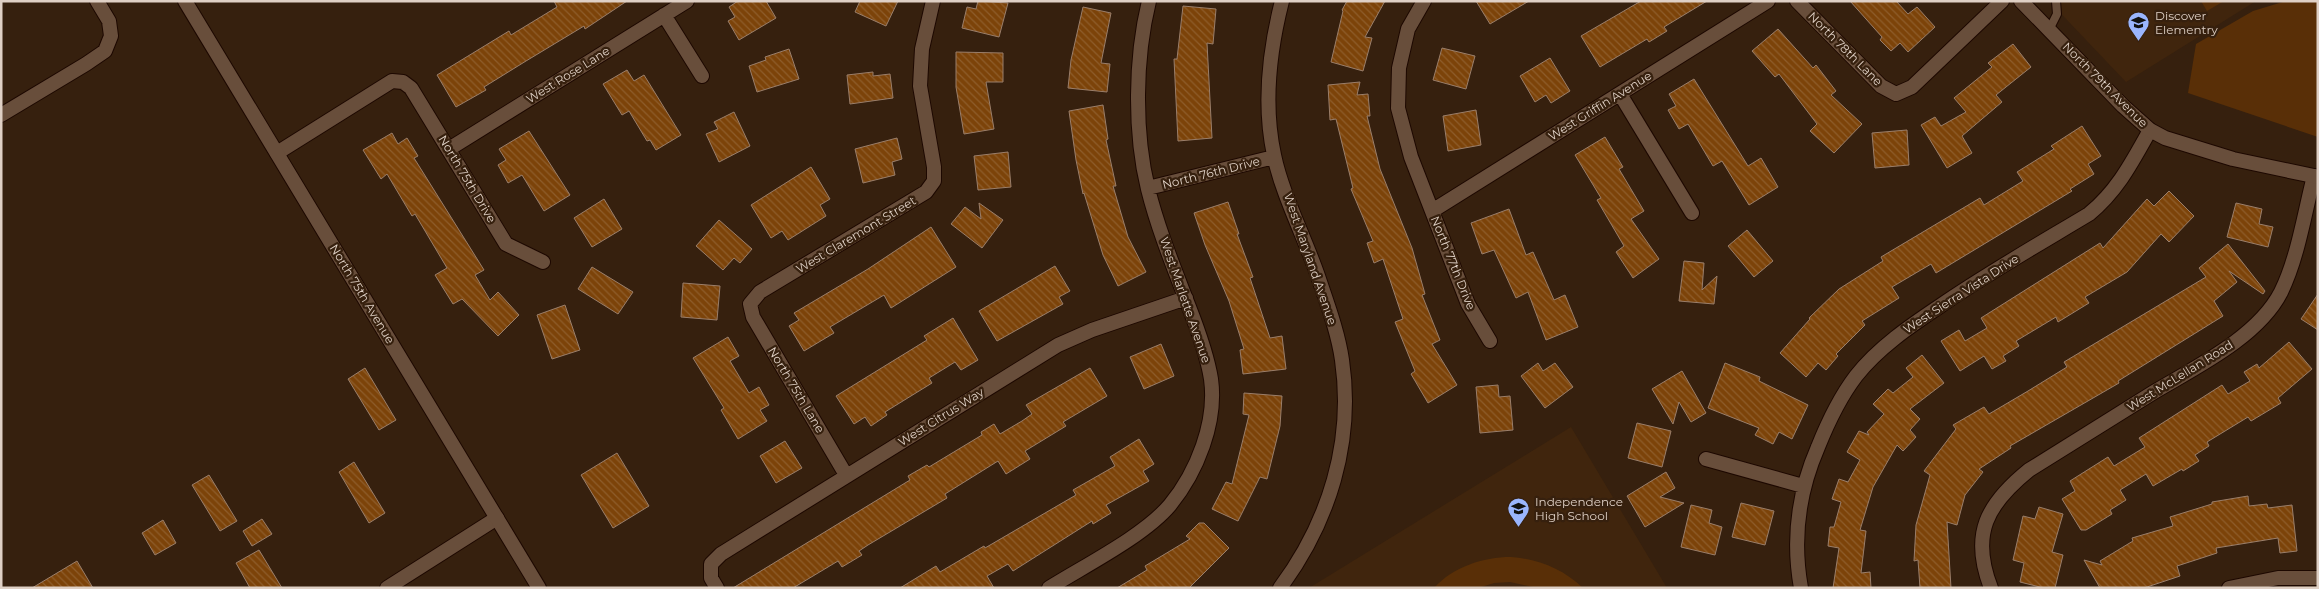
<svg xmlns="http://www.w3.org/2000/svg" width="2319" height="589" font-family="Montserrat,sans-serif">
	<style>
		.built { fill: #40250d }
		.green { fill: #592f07 }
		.building { fill: url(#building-back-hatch); stroke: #9a7e6a }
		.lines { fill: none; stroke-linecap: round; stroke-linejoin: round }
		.service-casing { stroke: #1d0800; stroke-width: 10 }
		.minor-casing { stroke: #1d0800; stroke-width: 16 }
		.tertiary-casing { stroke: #1d0800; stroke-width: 16 }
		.secondary-casing { stroke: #1d0800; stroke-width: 16 }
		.service { stroke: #684e3b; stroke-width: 8 }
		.minor { stroke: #684e3b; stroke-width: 14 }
		.tertiary { stroke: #684e3b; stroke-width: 14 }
		.secondary { stroke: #684e3b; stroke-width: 14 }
		.labels { text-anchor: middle; stroke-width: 4.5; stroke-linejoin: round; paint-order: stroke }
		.poi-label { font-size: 12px; fill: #dfd0c5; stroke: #36200e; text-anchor: start }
		.street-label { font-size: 12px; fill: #dfd0c5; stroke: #36200e }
	</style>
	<defs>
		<pattern id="building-back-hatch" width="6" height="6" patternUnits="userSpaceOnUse" patternTransform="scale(1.25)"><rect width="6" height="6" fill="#7c4309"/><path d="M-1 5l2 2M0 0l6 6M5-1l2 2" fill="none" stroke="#8e5d2b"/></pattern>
	</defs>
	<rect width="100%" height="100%" fill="#36200e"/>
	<path class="built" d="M2049,1H2256L2126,82Z
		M1571,427L1667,588H1309Z"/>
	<path class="green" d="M2201,1H2224L2207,11Z
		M2286,1H2318V137L2188,93L2196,44L2253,11Z
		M1511,557C1538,559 1563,569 1583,588H1538L1510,582L1494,583L1478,588H1434C1453,567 1483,557 1511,557Z"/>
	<path class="building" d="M554,1H627L585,29L584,26L526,61L484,87L486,90L456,107L437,75L509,31L511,35L557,7Z
		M738,1H766L776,18L739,40L728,21L735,17L729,7Z
		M860,1H898L886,26L855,12Z
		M978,1L1008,3L999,37L962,28L967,7L976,9Z
		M1347,1H1385L1365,37L1372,38L1363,71L1331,62L1343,11L1342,10Z
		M1476,1H1529L1490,24Z
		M1641,1H1707L1664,27L1667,31L1649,42L1647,39L1600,67L1581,36Z
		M1850,1H1896L1908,14L1917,7L1935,27L1908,52L1900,43L1891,51L1880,40L1882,37Z
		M1183,6L1216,9L1213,44L1207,43L1212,138L1178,141L1174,59H1177Z
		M1083,7L1111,13L1101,63L1110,64L1107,92L1068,88L1071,60Z
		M1778,29L1813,68L1816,65L1836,91L1831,95L1862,124L1834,153L1810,131L1817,124L1779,74L1775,77L1752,51Z
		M2013,44L2031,67L1996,95L2002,102L1962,136L1972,153L1947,168L1921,125L1935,117L1941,126L1966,112L1954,98L1992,67L1988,63Z
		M1442,48L1475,56L1466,89L1433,80Z
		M789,49L799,79L757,92L749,66L766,60L765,57Z
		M956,52L1003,53V82H986L994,129L964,134L956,87Z
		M1550,58L1570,91L1551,103L1546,95L1535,102L1520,76Z
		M627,70L634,81L644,75L681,135L656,150L650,140L647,141L629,111L622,115L603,84Z
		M873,72V76L890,74L893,98L850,104L847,75Z
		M1694,79L1748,166L1761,158L1778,187L1749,205L1722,161L1713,166L1688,124L1679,129L1668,110L1676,106L1669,94Z
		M1360,82L1357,95L1368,94L1370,116H1367L1380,169L1412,248L1425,294L1422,295L1440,340L1432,344L1457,385L1428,403L1411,374L1415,371L1395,322L1403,319L1383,259L1374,263L1367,243L1373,241L1351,189L1353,188L1336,119L1330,120L1328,85Z
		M1103,105L1108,139L1106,140L1116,186H1113L1128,237L1146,272L1118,286L1103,255L1084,193L1083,194L1076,160L1069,111Z
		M1476,110L1481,145L1448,151L1443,116Z
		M734,112L750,146L719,162L706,134L718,129L714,122Z
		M2082,126L2101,156L2088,164L2094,174L2070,189L2072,191L1936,273L1931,264L1892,287L1899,298L1862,321L1865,325L1836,354L1838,356L1826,370L1818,363L1806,377L1780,353L1810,319L1809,318L1839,289L1883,261L1881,257L1980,198L1984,205L2023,181L2017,172L2054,149L2051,146Z
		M1907,130L1909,165L1875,168L1872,133Z
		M529,131L570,195L544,211L522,175L508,183L498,165L506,160L499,149Z
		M392,133L398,144L407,138L418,156L414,158L484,270L475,275L490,300L498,292L519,315L498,336L462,299L453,304L435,275L447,268L415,214L412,216L387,174L381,179L363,150Z
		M1605,137L1623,167L1619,169L1644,211L1631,219L1659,259L1633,278L1616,252L1624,246L1597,200L1601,198L1575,155Z
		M897,138L902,159L892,162L895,175L863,183L855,149Z
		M1008,152L1011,187L978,190L974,156Z
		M811,167L830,199L820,205L826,216L788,240L782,231L771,238L751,205Z
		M2169,191L2194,216L2169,242L2161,234L2127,272L2085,297L2089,303L2058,322L2056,317L2016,341L2019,346L2003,356L2006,361L1992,369L1984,356L1960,371L1941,341L1959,330L1965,341L1987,328L1981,318L2100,243L2103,248L2147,199L2154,206Z
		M604,199L622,229L592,247L574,218Z
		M1228,202L1239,234H1237L1253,277L1250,278L1270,338L1282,336L1286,369L1243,374L1240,350L1244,349L1229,301L1205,245L1194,213Z
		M979,203L1003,220L982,248L951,224L965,207L981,219Z
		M2236,203L2262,209L2259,224L2273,227L2268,247L2227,237Z
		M1509,209L1526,255L1533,252L1554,300L1565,295L1578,327L1546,340L1528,292L1516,298L1494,250L1482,254L1471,223Z
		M719,220L752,249L740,263L734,258L723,270L696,246Z
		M931,227L956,267L891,308L884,295L830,327L834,333L804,351L789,326L799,320L794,313L868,269Z
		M1747,230L1773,261L1754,277L1728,246Z
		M2228,244L2265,291L2263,294L2229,271L2237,282L2214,301L2223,316L2118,381L2119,383L2010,446L2011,448L1979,469L1983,472L1965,495L1957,525L1947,522L1951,588H1920L1918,560L1914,561L1916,525L1930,475L1924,471L1956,429L1953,425L1984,407L1989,414L2028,391L2067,367L2064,362L2206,277L2199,268Z
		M1684,261L1704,263L1702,290L1717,276L1714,304L1679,301Z
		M1055,266L1070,291L1059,297L1063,304L997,341L979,311Z
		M592,267L633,292L618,314L578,289Z
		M683,283L720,286L717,320L681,317Z
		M2318,294V330L2301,319Z
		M565,305L580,350L552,359L537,315Z
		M953,318L978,360L961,370L955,362L929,378L932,383L885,412L887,415L871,426L865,417L854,424L836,396L927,340L924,336Z
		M728,337L739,356L730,361L749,393L759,387L769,405L760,410L767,421L738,439L721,410L724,408L693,358Z
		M2289,342L2312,369L2278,398L2281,403L2251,421L2248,417L2207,442L2209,446L2195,455L2199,461L2183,471L2182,469L2153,486L2146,474L2120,490L2126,500L2110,510L2112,514L2086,530H2081L2062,499L2075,491L2070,481L2108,457L2114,466L2145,447L2139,438L2222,385L2228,394L2250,381L2244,372L2257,364L2259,368Z
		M1161,344L1174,376L1144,389L1130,357Z
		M1922,355L1944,383L1910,409L1920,419L1910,430L1916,437L1903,451L1897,445L1873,487L1860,530L1866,531L1861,573L1870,572L1871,588H1833L1839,548L1828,546L1830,527H1834L1841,502L1832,499L1839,479L1848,482L1860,460L1847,452L1859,431L1869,435L1867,432L1884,414L1873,404L1888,389L1893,393L1913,377L1906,368Z
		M1538,363L1543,371L1555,363L1573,387L1545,408L1521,376Z
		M1725,363L1760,377L1759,381L1808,405L1792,439L1779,432L1773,444L1755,435L1759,428L1708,408Z
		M365,368L396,420L379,430L348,379Z
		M1090,368L1107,396L1063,422L1066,426L1025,451L1030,459L1006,474L998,461L945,494L947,498L868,545L859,551L862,555L842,567L838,561L793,588H733L910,480L908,476L927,465L929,467L982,435L981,432L994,424L1000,434L1022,421L1032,414L1026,405Z
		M1682,371L1706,413L1691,422L1679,402L1673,424L1652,389Z
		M1498,385L1499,397L1510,396L1513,430L1480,433L1476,387Z
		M1244,393L1282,396L1280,426L1267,479L1260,477L1238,521L1212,509L1226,482L1232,484L1249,415L1243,414Z
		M1637,423L1671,431L1662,467L1628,458Z
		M1139,439L1154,464L1143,471L1149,481L1106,505L1111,513L1093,524L1092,521L1013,571L1008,564L987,576L994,588H900L936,566L940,572L984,546L985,548L1076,495L1073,490L1115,466L1110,457Z
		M785,441L802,468L776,483L760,456Z
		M617,453L649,506L613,528L581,475Z
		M354,462L385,513L369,523L339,472Z
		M1666,472L1675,488L1660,497L1684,503L1645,527L1627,496Z
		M209,475L237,521L220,531L192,485Z
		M2248,496L2249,506L2267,504L2268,508L2292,505L2297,551L2280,553L2278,538L2216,548L2217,553L2177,566L2180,576L2144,588H2100L2084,560L2102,565L2100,561L2133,541L2132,538L2173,526L2170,517L2212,504V502Z
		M1741,503L1774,511L1765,545L1732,537Z
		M1691,505L1712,510L1709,523L1722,527L1715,555L1681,547Z
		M2039,507L2063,514L2052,552L2063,555L2055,588H2044L2020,582L2024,563L2013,560L2023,516L2035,519Z
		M262,519L272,534L252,546L243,531Z
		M163,520L176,543L155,555L142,533Z
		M1199,523H1204L1229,548L1189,588H1117L1147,570L1145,566L1190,539L1186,536Z
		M259,550L282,588H250L236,563Z
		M77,561L93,588H32Z"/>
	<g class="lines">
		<defs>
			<path id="service" d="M2049,30L2057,14L2056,1"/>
			<path id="minor" d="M1424,1L1408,29L1399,68L1398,108L1411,157L1468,304L1490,341
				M1797,1L1881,86L1896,94L1912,87L2002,1
				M664,15L702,76
				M1620,94L1692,213
				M1,115L86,64L105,51L111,36L109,21L97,1
				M449,149L687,1
				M277,153L392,81L403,82L411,88L506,244L543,262
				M1148,188L1274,157
				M1432,211L1768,1
				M1706,459L1803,486
				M846,475L753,317L750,304L760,292L926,192L934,181V167L920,86L922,49L933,1
				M387,588L497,518
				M717,588L711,578V564L721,554L1058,345L1092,330L1186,298
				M1049,588C1084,566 1144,536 1170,505C1197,472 1217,422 1211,379C1207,354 1198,330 1189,307C1174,268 1158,229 1148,189C1134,132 1135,58 1149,1
				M1280,588C1329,522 1354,442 1342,360C1338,332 1327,303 1318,276C1305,238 1282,194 1274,155C1263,104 1269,52 1282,1
				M1801,588C1792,538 1798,493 1818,447C1828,422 1840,397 1856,376C1878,348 1910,326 1940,306C1988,273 2039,244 2089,214C2118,190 2132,162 2150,130
				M1991,588C1970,534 1987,504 2029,470C2071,444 2113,418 2154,392C2196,367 2258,337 2281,292C2298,257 2304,215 2314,176
				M2229,588L2278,578H2318"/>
			<path id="tertiary" d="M2021,1L2123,106L2150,130L2165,138L2233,159L2318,177"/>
			<path id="secondary" d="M185,1L539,588"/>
		</defs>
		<use href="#service" class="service-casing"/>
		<use href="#minor" class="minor-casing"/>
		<use href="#tertiary" class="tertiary-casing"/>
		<use href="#secondary" class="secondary-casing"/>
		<use href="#service" class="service"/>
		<use href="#minor" class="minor"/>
		<use href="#tertiary" class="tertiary"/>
		<use href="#secondary" class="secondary"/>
	</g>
	<defs>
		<symbol id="school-pin" viewBox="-11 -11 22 30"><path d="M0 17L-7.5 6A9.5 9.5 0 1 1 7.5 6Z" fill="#9ab5fd" stroke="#36200e"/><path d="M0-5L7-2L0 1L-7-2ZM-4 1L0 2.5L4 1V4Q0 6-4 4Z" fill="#111"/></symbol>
	</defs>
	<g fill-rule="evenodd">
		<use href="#school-pin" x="2126" y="10" width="25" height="34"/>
		<use href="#school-pin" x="1506" y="496" width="25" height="34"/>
	</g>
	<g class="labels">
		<g class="poi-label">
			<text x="2155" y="20">Discover<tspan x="2155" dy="14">Elementry</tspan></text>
			<text x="1535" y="506">Independence<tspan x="1535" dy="14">High School</tspan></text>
		</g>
		<g class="street-label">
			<text transform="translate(1845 49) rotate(45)" y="4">North 78th Lane</text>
			<text transform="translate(568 75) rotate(-32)" y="4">West Rose Lane</text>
			<text transform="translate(2105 85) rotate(45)" y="4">North 79th Avenue</text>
			<text transform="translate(1600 106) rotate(-32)" y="4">West Griffin Avenue</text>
			<text transform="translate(1211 173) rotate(-14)" y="4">North 76th Drive</text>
			<text transform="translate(467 179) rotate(59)" y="4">North 75th Drive</text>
			<text transform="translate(856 235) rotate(-31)" y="4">West Claremont Street</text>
			<text transform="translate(1310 259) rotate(71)" y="4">West Maryland Avenue</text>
			<text transform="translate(1453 263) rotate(68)" y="4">North 77th Drive</text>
			<text transform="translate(362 294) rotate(59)" y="4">North 75th Avenue</text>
			<text transform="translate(1961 294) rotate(-33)" y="4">West Sierra Vista Drive</text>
			<text transform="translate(1185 300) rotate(71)" y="4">West Marlette Avenue</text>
			<text transform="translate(2180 376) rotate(-32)" y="4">West McLellan Road</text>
			<text transform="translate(796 390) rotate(59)" y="4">North 75th Lane</text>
			<text transform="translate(941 417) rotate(-32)" y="4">West Citrus Way</text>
		</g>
	</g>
	<rect width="2319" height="589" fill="none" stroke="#dfd0c5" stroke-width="5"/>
</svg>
